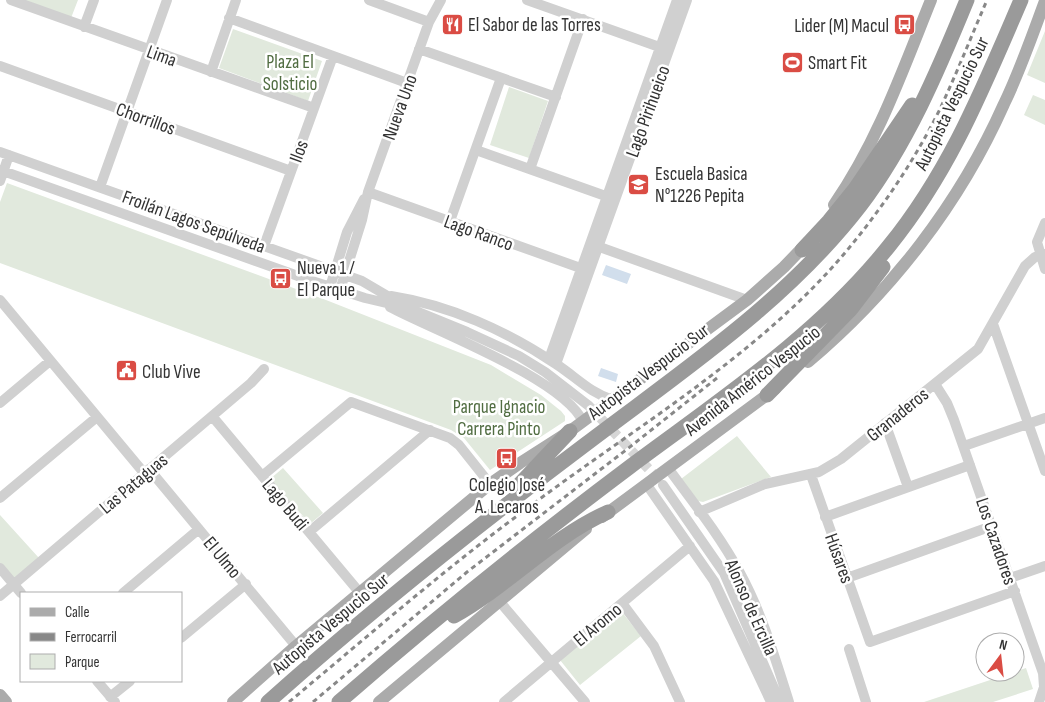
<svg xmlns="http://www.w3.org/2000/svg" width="1045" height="702" font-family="'Sofia Sans Condensed',sans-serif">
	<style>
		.green { fill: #e1e9dd }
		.water { fill: #d1deec }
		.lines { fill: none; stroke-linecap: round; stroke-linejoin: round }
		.minor-tunnel { stroke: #d6d6d6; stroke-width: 10; stroke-dasharray: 10 5; stroke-linecap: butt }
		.minor { stroke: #d0d0d0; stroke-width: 10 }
		.major { stroke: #ababab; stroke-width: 12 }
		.highway { stroke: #9a9a9a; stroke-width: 15 }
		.rail { stroke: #888; stroke-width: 3; stroke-dasharray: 5 4; stroke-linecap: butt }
		.labels { text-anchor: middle; stroke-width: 5; stroke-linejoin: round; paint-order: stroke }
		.poi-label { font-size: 19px; fill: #333; stroke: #fff; text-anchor: start }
		.street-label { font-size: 19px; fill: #333; stroke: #fff }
		.park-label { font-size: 19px; fill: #516d42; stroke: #fff }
	</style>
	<rect width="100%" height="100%" fill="#fff"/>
	<path class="green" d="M22,0H78L71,18Z
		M233,29L322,61L308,101L219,68Z
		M1045,31V83L1027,75Z
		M509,87L548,101L529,158L490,145Z
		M1033,95L1045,100V125L1024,115Z
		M7,183L326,300L491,365L541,395L561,411L565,416V421L490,470L464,438L451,430L0,263V202Z
		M737,436L771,477L703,502L698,501L681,479Z
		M283,468L323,513L310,524L270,479Z
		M0,515L39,558L13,579L0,563Z
		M621,611L641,636L580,685L560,660Z
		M1026,668L1033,689L993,702H924Z"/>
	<path class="water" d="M606,265L631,274L627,284L602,275Z
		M601,368L618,374L616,382L598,376Z"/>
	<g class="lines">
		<path class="minor-tunnel" d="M590,407L661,482"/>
		<path class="minor" d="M11,0L314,108
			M369,0L429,22
			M527,0L665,49
			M229,18L407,83
			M84,27L94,0
			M419,49L556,97
			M0,66L291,171
			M211,72L236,0
			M476,150L614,199
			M0,152L362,281L408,308L467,332L519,356L545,372L589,406
			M530,169L583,19
			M0,170L312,281L365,298L399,306
			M0,181L9,155
			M100,187L167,0
			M368,192L586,270
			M450,221L501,78
			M1045,223L1037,242L1045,269
			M594,245L747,300
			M264,246L333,56
			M330,287L347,232L364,199
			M340,290L362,220L368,192L429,22L441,0
			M391,296C449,305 507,331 556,364C576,377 590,393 613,400
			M0,300L144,473
			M390,307C435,331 564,379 583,422
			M993,324L1045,471
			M549,359L677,0
			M556,364L687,0
			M935,384L947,403L954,420L1043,673L1044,687L1039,702
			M0,403L50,361
			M212,416L360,593
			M885,423L908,487
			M964,446L1045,418
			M668,468C693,502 720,536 740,573C762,613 775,658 789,702
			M149,469L296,646
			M811,475L870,642L1015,591
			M262,476L351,402L450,438L459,445L490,484
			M647,485L714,581L771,702
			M663,485L724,573L780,702
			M0,498L97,417
			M699,512L765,484L819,472L841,459L978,349L1025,266L1035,257L1045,254
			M825,517L970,465
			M309,532L430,430
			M0,568L21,593
			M847,578L992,526
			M1010,578L1045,566
			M123,593L199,529
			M0,596L251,383L264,369
			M500,602L585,702
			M622,603L654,646L680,702
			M181,638L246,584
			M849,649L866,702
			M97,681L115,702
			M110,697L130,681
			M504,702L690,546"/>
		<path class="major" d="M834,205C878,141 902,72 931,0
			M808,362C891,292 960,203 1004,104C1020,71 1032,36 1045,1
			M602,517L775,389
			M0,695L6,702
			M233,702L296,646L490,484L520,463L570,431L747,300L784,267L808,242
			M379,702L586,529"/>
		<path class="highway" d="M802,250L829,221L855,189L912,105
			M767,395L851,309L883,267
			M519,485L570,431
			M454,616C508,586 550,538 608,512
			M268,702C370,611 477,526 586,444C682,371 786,302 860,206C907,144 938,71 967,0
			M339,702C433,620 531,541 631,466C721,399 818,335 889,246C950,171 983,88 1021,0"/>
		<path class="rail" d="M289,702C368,636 446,568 529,507C634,428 757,356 844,254C881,210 913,163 939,111C956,75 971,37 987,0
			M313,702L467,572L626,450L717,378"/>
	</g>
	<defs>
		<symbol id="restaurant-square" viewBox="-11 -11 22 22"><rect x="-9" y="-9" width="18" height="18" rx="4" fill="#da4c44" stroke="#fff"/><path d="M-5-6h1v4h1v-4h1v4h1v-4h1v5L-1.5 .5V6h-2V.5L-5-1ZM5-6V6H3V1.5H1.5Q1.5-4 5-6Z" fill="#fff"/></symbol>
		<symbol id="bus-square" viewBox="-11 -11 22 22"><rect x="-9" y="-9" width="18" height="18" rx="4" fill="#da4c44" stroke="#fff"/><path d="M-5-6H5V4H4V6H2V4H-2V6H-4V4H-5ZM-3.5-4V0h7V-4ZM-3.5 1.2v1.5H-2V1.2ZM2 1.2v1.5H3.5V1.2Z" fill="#fff"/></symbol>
		<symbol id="stadium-square" viewBox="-11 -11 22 22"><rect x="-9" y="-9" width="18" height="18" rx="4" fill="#da4c44" stroke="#fff"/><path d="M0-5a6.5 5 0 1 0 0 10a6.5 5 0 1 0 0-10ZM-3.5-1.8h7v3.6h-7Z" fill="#fff"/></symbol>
		<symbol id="school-square" viewBox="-11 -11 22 22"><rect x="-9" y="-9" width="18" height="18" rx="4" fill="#da4c44" stroke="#fff"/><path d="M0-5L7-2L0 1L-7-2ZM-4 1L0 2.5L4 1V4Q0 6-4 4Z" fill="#fff"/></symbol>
		<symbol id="civic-square" viewBox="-11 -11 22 22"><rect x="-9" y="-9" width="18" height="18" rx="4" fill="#da4c44" stroke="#fff"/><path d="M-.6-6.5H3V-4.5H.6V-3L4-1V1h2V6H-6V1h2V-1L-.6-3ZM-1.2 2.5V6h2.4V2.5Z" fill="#fff"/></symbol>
	</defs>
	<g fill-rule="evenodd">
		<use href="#restaurant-square" x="440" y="12" width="25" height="25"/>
		<use href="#bus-square" x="892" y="12" width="25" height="25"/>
		<use href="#stadium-square" x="780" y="50" width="25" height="25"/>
		<use href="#school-square" x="626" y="172" width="25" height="25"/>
		<use href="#bus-square" x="268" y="266" width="25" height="25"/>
		<use href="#civic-square" x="114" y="358" width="25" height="25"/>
		<use href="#bus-square" x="494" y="446" width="25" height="25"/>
	</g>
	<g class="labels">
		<g class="poi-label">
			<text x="468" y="31">El Sabor de las Torres</text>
			<text x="889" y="32" text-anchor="end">Lider (M) Macul</text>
			<text x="808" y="69">Smart Fit</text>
			<text x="655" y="180">Escuela Basica<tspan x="655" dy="22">N°1226 Pepita</tspan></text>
			<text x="297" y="274">Nueva 1 /<tspan x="297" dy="22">El Parque</tspan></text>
			<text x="142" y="378">Club Vive</text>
			<text x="507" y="491" text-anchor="middle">Colegio José<tspan x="507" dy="22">A. Lecaros</tspan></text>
		</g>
		<g class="street-label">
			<text transform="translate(162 55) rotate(20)" y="7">Lima</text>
			<text transform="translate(951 103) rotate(-64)" y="7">Autopista Vespucio Sur</text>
			<text transform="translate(399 107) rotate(-70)" y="7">Nueva Uno</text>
			<text transform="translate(647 111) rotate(-70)" y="7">Lago Pirihueico</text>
			<text transform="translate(146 118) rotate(20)" y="7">Chorrillos</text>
			<text transform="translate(298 151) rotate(-70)" y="7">Ilos</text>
			<text transform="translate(194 221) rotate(20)" y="7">Froilán Lagos Sepúlveda</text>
			<text transform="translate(479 232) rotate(20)" y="7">Lago Ranco</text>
			<text transform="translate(648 371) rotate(-37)" y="7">Autopista Vespucio Sur</text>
			<text transform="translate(752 380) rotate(-38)" y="7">Avenida Américo Vespucio</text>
			<text transform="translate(897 414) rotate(-39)" y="7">Granaderos</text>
			<text transform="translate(133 483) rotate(-40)" y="7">Las Pataguas</text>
			<text transform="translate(286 504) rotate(50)" y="7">Lago Budi</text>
			<text transform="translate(997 541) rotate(71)" y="7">Los Cazadores</text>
			<text transform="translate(223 557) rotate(50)" y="7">El Ulmo</text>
			<text transform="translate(840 558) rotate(70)" y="7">Húsares</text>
			<text transform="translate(752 607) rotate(66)" y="7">Alonso de Ercilla</text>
			<text transform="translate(330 623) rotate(-40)" y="7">Autopista Vespucio Sur</text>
			<text transform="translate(597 624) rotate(-40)" y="7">El Aromo</text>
		</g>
		<g class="park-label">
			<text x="290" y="68">Plaza El<tspan x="290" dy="22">Solsticio</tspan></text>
			<text x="499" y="413">Parque Ignacio<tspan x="499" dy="22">Carrera Pinto</tspan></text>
		</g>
	</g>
	<rect x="20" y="592" width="162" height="90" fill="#ffffff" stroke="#adadad"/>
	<rect x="30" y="608" width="25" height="8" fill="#ababab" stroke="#adadad"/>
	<text x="65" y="617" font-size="15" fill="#333333">Calle</text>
	<rect x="30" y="633" width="25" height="8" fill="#888888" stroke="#adadad"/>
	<text x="65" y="642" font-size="15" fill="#333333">Ferrocarril</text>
	<rect x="30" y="654" width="25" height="15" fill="#e1e9dd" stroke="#adadad"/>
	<text x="65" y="667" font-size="15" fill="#333333">Parque</text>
	<g transform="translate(1000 657) rotate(15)"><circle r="24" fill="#ffffff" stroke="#adadad"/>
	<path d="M0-4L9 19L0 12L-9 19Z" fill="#da4c44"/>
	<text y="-8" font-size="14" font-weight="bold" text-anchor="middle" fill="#333333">N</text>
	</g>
</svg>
